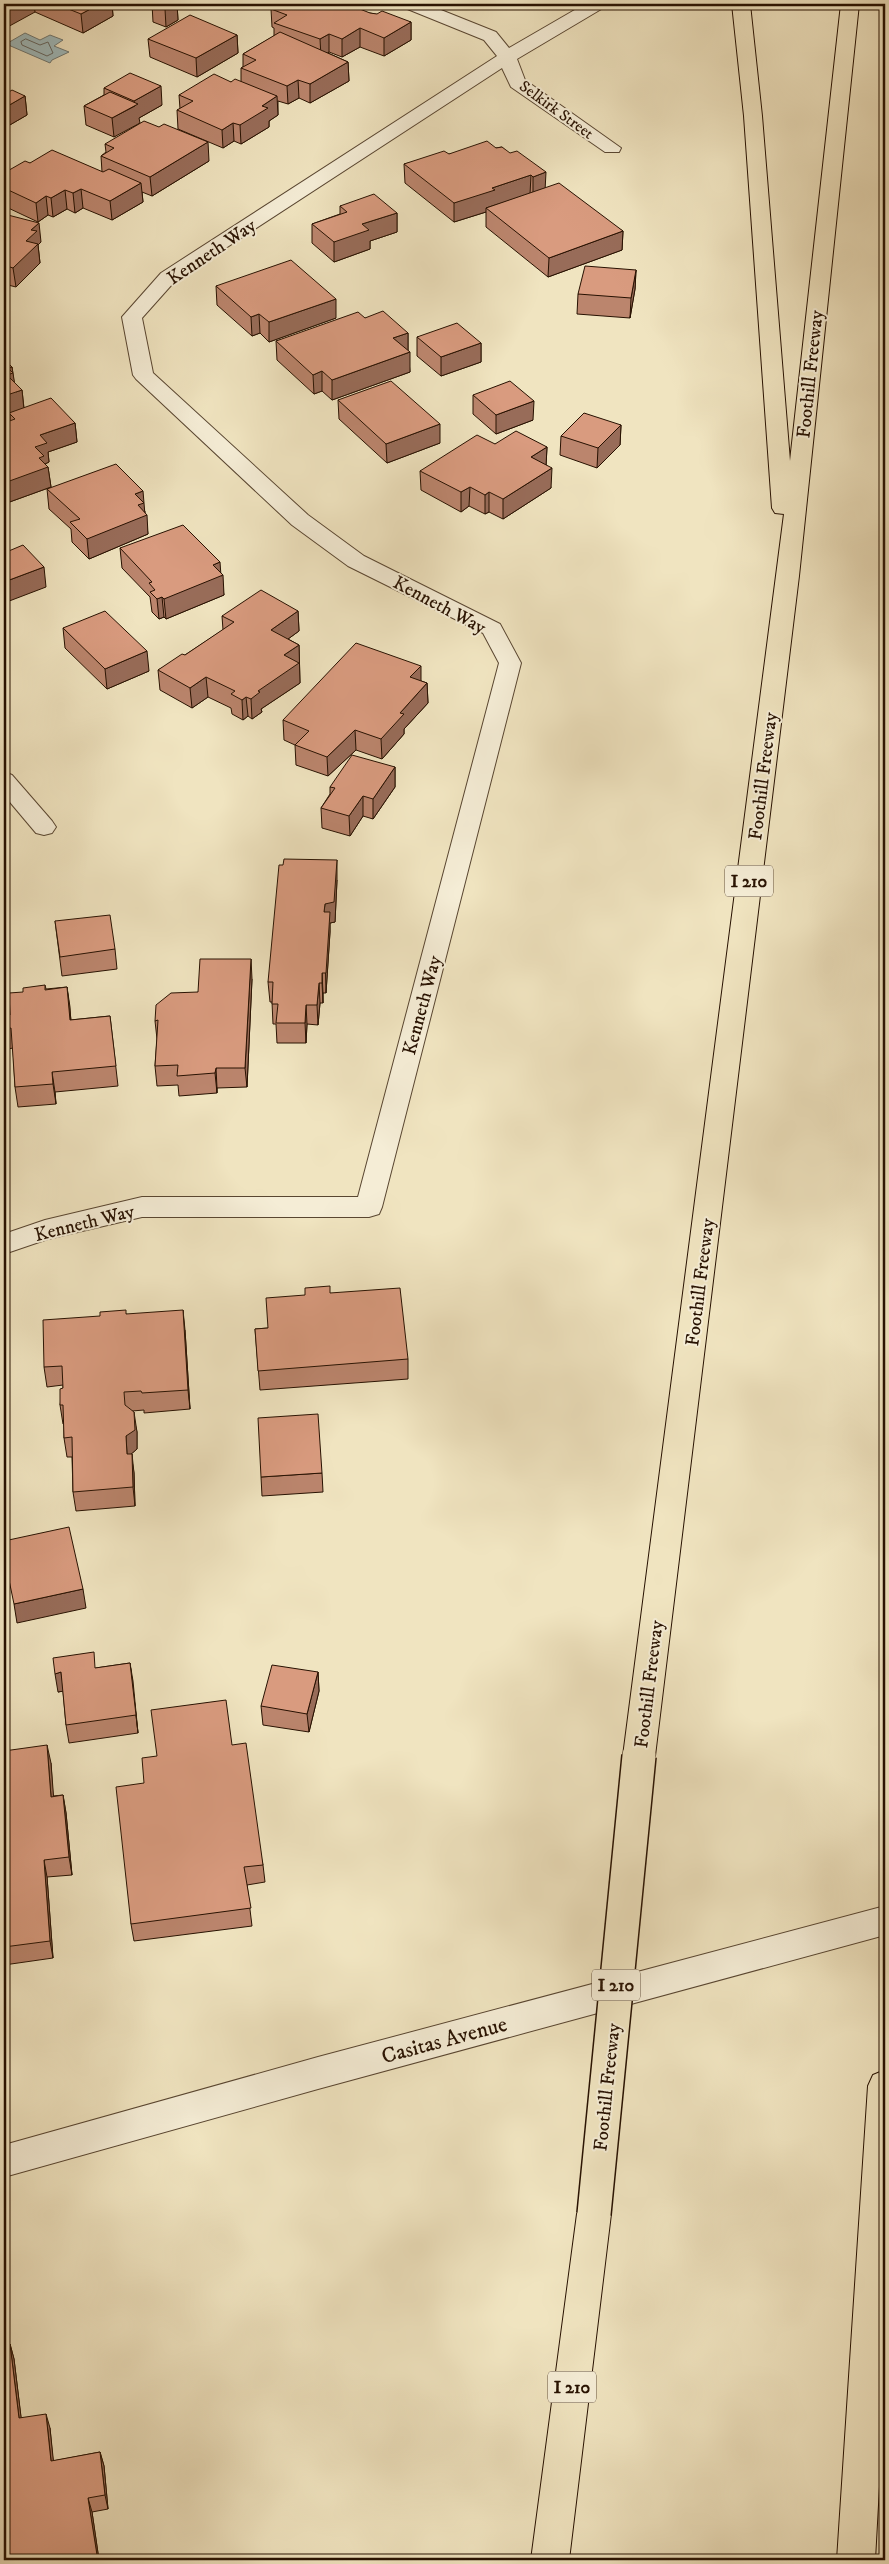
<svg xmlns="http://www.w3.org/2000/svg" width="889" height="2564" font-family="'IM FELL DW Pica',serif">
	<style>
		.water { fill: #a0bcbe; stroke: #707872 }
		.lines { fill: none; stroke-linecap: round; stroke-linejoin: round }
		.shore { stroke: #646660; stroke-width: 1 }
		.lane-casing { stroke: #594631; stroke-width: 2 }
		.street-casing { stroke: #594631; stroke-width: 2 }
		.highway-casing { stroke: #271101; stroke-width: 2 }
		.lane { fill: #f5edd6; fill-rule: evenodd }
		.street { fill: #f5edd6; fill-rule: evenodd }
		.highway { fill: #f0e4c0; fill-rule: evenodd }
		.highway-bridge-casing { stroke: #271101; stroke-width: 36; stroke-linecap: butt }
		.highway-bridge { stroke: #f0e4c0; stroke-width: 33 }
		.wall { fill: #bb856d; stroke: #271101 }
		.shaded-wall { fill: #986c59; stroke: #271101 }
		.building { fill: #d99b7f; stroke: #271101 }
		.labels { text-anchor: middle; stroke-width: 4; stroke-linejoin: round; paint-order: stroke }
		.far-street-label { font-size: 16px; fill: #271101; stroke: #f5edd6 }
		.shield { fill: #f5edd6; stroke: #655341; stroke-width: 1 }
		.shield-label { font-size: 18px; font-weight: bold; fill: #271101 }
		.street-label { font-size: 19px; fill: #271101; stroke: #f5edd6 }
		.near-street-label { font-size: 22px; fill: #271101; stroke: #f5edd6 }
	</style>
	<rect width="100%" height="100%" fill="#f0e4c0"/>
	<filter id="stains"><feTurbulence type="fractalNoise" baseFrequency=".004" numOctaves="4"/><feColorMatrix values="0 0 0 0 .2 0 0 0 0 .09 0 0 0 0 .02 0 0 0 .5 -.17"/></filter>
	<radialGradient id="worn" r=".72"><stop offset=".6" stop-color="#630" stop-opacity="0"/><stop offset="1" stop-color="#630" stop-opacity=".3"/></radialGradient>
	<path class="water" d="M25,33L40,40L50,35L63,40L54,46L69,52L52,60L50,63L6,44Z"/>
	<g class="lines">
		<path class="shore" d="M26,39L40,45L48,42L53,53L47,56L22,45L21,42Z"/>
		<defs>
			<path id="lane" d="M4,772L12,775L52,821L56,827L52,833L44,835L36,833L4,795Z"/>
			<path id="street" d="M402,4H426L496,32L509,48L585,4H606L603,8L517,59L525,80L621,148L619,152H605L511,87L502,68L175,281L142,318L153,373L308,515L364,556L500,624L521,663L382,1207L379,1214L369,1217H142L48,1239L4,1254V1234L45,1220L142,1197H358L499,663L483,633L348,566L292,525L136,379L133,375L122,317L161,273L497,56L484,40L405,8Z
				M885,1906V1935L318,2089L4,2177V2145L318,2057Z"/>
			<path id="highway" d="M732,4H750L762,116L790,461L841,4H859L799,576L655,1756L650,1765L639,1769L628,1765L623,1756L784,514L775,513L772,508L744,116Z
				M885,2070V2377L875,2560H837L868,2086L873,2075Z
				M594,2197L606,2202L611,2214L569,2560H531L577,2214L582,2202Z"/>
		</defs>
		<use href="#lane" class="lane-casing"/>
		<use href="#street" class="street-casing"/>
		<use href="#highway" class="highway-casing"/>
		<use href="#lane" class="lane"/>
		<use href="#street" class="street"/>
		<use href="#highway" class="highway"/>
		<defs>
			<path id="highway-bridge" d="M594,2214L639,1756"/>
		</defs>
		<use href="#highway-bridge" class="highway-bridge-casing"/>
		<use href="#highway-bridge" class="highway-bridge"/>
	</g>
	<path class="wall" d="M4,4H112L113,16L83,33L35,12Z
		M152,4H177L178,20L166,27L153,22Z
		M271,9L370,13L411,22V40L384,56L360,47L342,57L329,52L328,53L348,62L349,81L310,103L299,98L288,104L278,101V115L269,121V127L241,144L234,141L223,148L178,129L177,110L180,109L179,95L231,82H241V68L243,67V54L274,36V28L272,27Z
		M237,35L238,53L197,77L150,57L148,39Z
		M104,88L162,105L139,118L114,137L86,125L84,106L104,95Z
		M4,95L25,96L27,115L8,126L5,125L6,127L4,128Z
		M105,144L209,161L152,196L142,192L143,202L112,220L83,208L75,213L67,209L53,217L48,215L38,222L4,206V173L30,163L102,172L101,156L106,152Z
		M502,147L545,188L623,231L622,250L548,277L486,227V212L454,222L405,183L404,164L449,154L496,148Z
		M340,206L397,213V232L370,241V249L334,262L312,243V224L340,214Z
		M4,214L41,242L38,245L40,263L16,287L4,284Z
		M636,270L635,289L630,318L577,314L578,294Z
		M216,286L336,318L269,342L260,333L252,336L217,305Z
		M365,318L408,333V351L410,372L332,400L322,391L314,394L277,360L276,341Z
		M417,337L481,343V362L441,376L417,356Z
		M12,367L14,382L22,390L24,408L75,423L77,442L48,452L49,462L45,464L48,467L51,487L4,504V423L10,420V415L4,417Z
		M473,395L533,420L496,434L473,414Z
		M338,400L440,443L387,463L339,419Z
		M621,425L620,445L597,468L560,455L561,436Z
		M495,444L547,447L546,465L551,488L503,519L489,512L485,514L469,506L461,512L421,490L420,471Z
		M47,489L145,511V513L148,534L89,559L72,542L71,529L49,509Z
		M120,548L220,573L224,595L166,619L164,617L159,619L152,612L150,597L122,568Z
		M298,611L299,631L288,639L299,645L300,683L261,709L262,712L252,719L248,716L243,720L232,714L231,708L208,697L192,708L160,690L158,670L185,655L223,630L222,616Z
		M63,628L149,671L107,689L65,648Z
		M421,681L427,683L428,703L404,729V734L382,759L356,750L328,776L296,765L295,745L284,740L283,720Z
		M395,767V787L373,819L363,816L350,836L322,828L321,808L330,794V787Z
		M337,880L335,922L330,923V932L326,993H323V1003H320L318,1025L307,1024L306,1043H277L276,1024H273L272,1002H270L268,982Z
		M55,921L115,949L117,969L62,976Z
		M252,979L247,1087L217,1088V1093L179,1096L178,1085L157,1086L155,1066L157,1039L155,1021L198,992Z
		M45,985L46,989L67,987L71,1020L110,1016L118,1086L55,1092L56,1104L18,1107L15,1087L13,1048L8,1049L5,1029L10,1015Z
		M330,1293L408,1359V1379L260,1390L255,1329L268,1328Z
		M126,1314L185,1330L190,1409L144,1413V1410L132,1411L137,1432V1449L131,1454L134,1473L135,1506L76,1511L73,1492L72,1457H67L64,1438V1424H63L60,1405L63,1388V1385L47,1387L44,1367Z
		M322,1473L323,1492L262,1496L261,1477Z
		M130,1663L138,1733L69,1743L66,1725L63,1691L58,1692L96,1668Z
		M318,1672L319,1691L309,1732L263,1725L261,1706Z
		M232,1745L263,1865L265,1882L247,1885L252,1926L134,1941L131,1924L144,1783Z
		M4,1751L51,1763L53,1796L63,1795L66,1813L72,1875L47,1877L53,1958L4,1965Z
		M10,2344L14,2359L21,2418L50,2428L53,2461L100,2452L104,2466L108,2509L92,2512L99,2560H4Z"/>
	<path class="shaded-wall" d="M14,4H34L35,12L4,29V9Z
		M100,4H112L113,16L83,33L81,14Z
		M174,4H177L178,20L166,27L165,9Z
		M411,22V40L384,56V38Z
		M360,28V47L342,57V39Z
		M329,34V52L321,57L320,39Z
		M237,35L238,53L197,77L196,58Z
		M348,62L349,81L310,103V84Z
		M298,80L299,98L288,104L287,86Z
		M161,86L162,105L139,118L140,123L114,137L112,118L135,106L134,101Z
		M25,96L27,115L8,126L6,107Z
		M277,96L278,115L269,121V127L241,144L240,125L262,106Z
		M4,110L6,127L4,128Z
		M233,123L234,141L223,148L222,130Z
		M208,142L209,161L152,196L150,177Z
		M546,172L545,191L533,196V177Z
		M531,175L530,194L486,208V212L454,222V203L492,188Z
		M141,183L143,202L112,220L110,201Z
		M81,189L83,208L75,213L73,193Z
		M65,190L67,209L53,217L51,198Z
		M46,196L48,215L38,222L36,203Z
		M397,213V232L370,241V249L334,262V242L362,224Z
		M39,223L41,242L38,245L40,263L16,287L13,268L31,230Z
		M623,231L622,250L548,277L549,258Z
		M636,270L635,289L630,318L631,298Z
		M336,299V318L269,342V322Z
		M259,314L260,333L252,336L251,317Z
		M408,333V352L393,338Z
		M481,343V362L441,376V357Z
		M410,352V372L332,400V380Z
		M12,367L16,392L22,390L24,410L9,413L10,415L4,417V396L8,368Z
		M322,371V391L314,394L313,375Z
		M534,401L533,420L496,434V415Z
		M75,423L77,442L48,452L49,462L45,464L48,467L51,487L4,504V483L35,447L40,435Z
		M440,424V443L387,463L386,444Z
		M621,425L620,445L597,468L598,448Z
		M547,447L546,466L531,457Z
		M552,468L551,488L503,519V499Z
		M470,487L469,506L461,512V492Z
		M143,491L145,515H147L148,534L89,559L87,539L135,494Z
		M489,492V512L485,514V495Z
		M220,562L221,576L223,575L224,595L166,619L164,599L213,565Z
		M44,567L46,587L4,603V582Z
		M162,597L164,617L159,619L157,599Z
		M298,611L299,631L273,650L271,630Z
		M299,645L300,683L261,709L262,712L252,719L251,699L258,691L284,655Z
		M147,651L149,671L107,689L105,669Z
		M421,666V685L410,677Z
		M206,677L208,697L192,708L190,688Z
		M427,683L428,703L404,729V734L382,759L381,739L400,713Z
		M246,697L248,716L243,720L242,700Z
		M355,730L356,750L328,776L327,757Z
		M395,767V787L373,819V799Z
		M363,796V816L350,836L349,816Z
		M337,860V880L335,922L330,923V932L326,993L324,912L325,904Z
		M251,959L252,979L247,1087L245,1068Z
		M322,973L323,993V1003L322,983Z
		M319,983L320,1003L318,1025L317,1005Z
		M67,987L70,1007L72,1040L70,1020Z
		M306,1005L307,1024L306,1043L305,1023Z
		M216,1068L217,1088V1093L215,1073Z
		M52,1072L55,1092L56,1104L53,1084Z
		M183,1310L185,1330L190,1409L188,1390Z
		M134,1412L137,1432V1449L129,1456L127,1454L126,1436Z
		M132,1454L134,1473L135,1506L133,1487Z
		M83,1589L86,1608L17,1623L14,1604Z
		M130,1663L133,1681L138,1733L136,1715Z
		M61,1672L64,1691L58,1692L55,1674Z
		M318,1672L319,1691L309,1732L307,1714Z
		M47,1745L51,1763L55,1815L51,1797Z
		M63,1795L66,1813L72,1875L69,1857Z
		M44,1860L47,1877L53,1958L50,1941Z
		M10,2344L14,2359L23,2433L19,2418Z
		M46,2414L50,2428L55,2476L51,2461Z
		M100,2452L104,2466L108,2509L105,2495Z
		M88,2498L92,2512L99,2560H98L97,2555Z"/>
	<path class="building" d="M4,4H14L4,9Z
		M56,4H100L81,14Z
		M152,4H174L165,9Z
		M279,4H347L370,13L377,14L382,11L411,22L384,38L360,28L342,39L329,34L320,39L274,23L287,15L271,9Z
		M190,15L237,35L196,58L148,39Z
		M280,32L348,62L310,84L298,80L287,86L241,68L256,60L243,54Z
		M130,73L161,86L134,101L104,88Z
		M214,74L231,82L235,79L277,96L262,106L268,108L240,125L233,123L222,130L177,110L193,101L179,95Z
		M12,90L25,96L6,107L4,106V95Z
		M110,92L138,104L112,118L84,106Z
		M144,121L159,127L164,124L208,142L150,177L101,156L114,148L105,144Z
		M487,141L496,148L502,147L510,153L517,151L546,172L533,177L531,175L492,188L495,190L454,203L404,164L444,151L449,154Z
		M52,150L103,172L109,169L141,183L110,201L81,189L73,193L65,190L51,198L46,196L36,203L4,188V173L25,161L30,163Z
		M559,183L623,231L549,258L486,208Z
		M374,194L397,213L362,224L369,230L334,242L312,224L347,212L340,206Z
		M4,214L39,223L31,230L37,231L26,241L38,244L13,268L4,265Z
		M291,260L336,299L269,322L259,314L251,317L216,286Z
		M585,266L636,270L631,298L578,294Z
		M383,311L408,333L393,338L410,352L332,380L322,371L313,375L276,341L358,312L365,318Z
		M457,323L481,343L441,357L417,337Z
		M4,359L12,367L8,368L13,373L7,375L22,390L4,396Z
		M391,381L440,424L386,444L338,400Z
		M510,381L534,401L496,415L473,395Z
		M51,398L75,423L40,435L47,443L35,447L44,456L39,458L48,467L4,483V423L15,419L9,413Z
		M584,413L621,425L598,448L561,436Z
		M516,431L547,447L531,457L552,468L503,499L489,492L485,495L470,487L461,492L420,471L477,435L495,444Z
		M116,464L143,491L135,494L144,503L138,505L147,515L87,539L70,522L80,519L47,489Z
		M183,525L220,562L213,565L223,575L164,599L162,597L157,599L150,592L155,590L149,583L152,582L120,548Z
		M23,545L44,567L4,582V553Z
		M261,590L298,611L271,630L299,645L284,655L299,663L258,691L260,692L251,699L246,697L242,700L231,694L235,691L206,677L190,688L158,670L182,654L185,655L234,622L222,616Z
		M105,611L147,651L105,669L63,628Z
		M356,643L421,666L410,677L427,683L400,713L404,714L381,739L355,730L327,757L295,745L309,731L283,720Z
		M352,755L395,767L373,799L363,796L349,816L321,808L335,788L330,787Z
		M284,859L337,860L334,902L325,904L324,912H330L326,973H322V983H319L317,1005H306L305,1023H276L278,1004H272L273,982H268L279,865H283Z
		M110,915L115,949L60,957L55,921Z
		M200,959H251L245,1068H216L215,1073L177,1076L178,1065L155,1066L158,1020L155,1021L156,1005L171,993L198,992Z
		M45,985V990L67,987L70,1020L110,1016L116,1066L52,1072L53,1084L15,1087L11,1028L5,1029V1016L10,1015L9,993L23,992V988Z
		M330,1286V1293L400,1288L408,1359L258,1371L255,1329L268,1328L266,1298L305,1295V1288Z
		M126,1310V1314L183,1310L188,1390L142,1393L141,1391L124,1392L125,1405L134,1412L135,1430L126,1436L127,1454H132L133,1487L73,1492L72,1437L64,1438L63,1405H60V1389L63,1388L62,1366L44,1367L43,1320L100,1316V1312Z
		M318,1414L322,1473L261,1477L258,1418Z
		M69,1527L83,1589L14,1604L4,1556V1541Z
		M94,1652L95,1668L130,1663L136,1715L66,1725L61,1672L55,1674L53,1658Z
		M272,1665L318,1672L307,1714L261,1706Z
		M226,1700L232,1745L246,1743L263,1865L244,1867L251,1908L131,1924L116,1787L144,1783L142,1758L157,1756L151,1710Z
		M47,1745L51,1797L63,1795L69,1857L44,1860L50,1941L4,1947V1751Z
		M10,2344L19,2418L46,2414L51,2461L100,2452L105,2495L88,2498L97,2555L70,2560H4V2345Z"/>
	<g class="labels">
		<g class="far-street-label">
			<text transform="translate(557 109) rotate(36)" y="6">Selkirk Street</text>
		</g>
		<g class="shield">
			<rect x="725" y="865.5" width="48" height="31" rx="4"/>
			<rect x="592" y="1969.5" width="48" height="31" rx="4"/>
			<rect x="548" y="2371.5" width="48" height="31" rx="4"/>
		</g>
		<g class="shield-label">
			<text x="749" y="887">I 210</text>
			<text x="616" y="1991">I 210</text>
			<text x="572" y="2393">I 210</text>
		</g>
		<g class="street-label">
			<text transform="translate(211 251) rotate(-34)" y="7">Kenneth Way</text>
			<text transform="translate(809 374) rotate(-84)" y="7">Foothill Freeway</text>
			<text transform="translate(440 604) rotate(28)" y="7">Kenneth Way</text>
			<text transform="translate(762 776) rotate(-83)" y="7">Foothill Freeway</text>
			<text transform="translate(421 1005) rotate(-75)" y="7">Kenneth Way</text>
			<text transform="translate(84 1222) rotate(-14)" y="7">Kenneth Way</text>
			<text transform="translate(699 1282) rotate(-83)" y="7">Foothill Freeway</text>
			<text transform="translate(648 1684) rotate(-83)" y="7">Foothill Freeway</text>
			<text transform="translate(606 2087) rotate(-84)" y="7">Foothill Freeway</text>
		</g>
		<g class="near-street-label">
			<text transform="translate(444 2039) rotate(-15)" y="8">Casitas Avenue</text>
		</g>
	</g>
	<rect width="889" height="2564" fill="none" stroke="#f0e4c0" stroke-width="20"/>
	<rect x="5" y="5" width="879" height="2554" fill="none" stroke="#271101" stroke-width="2.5"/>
	<rect x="10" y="10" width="869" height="2544" fill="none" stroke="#271101"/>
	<rect width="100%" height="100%" filter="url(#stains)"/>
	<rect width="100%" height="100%" fill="url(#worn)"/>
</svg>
